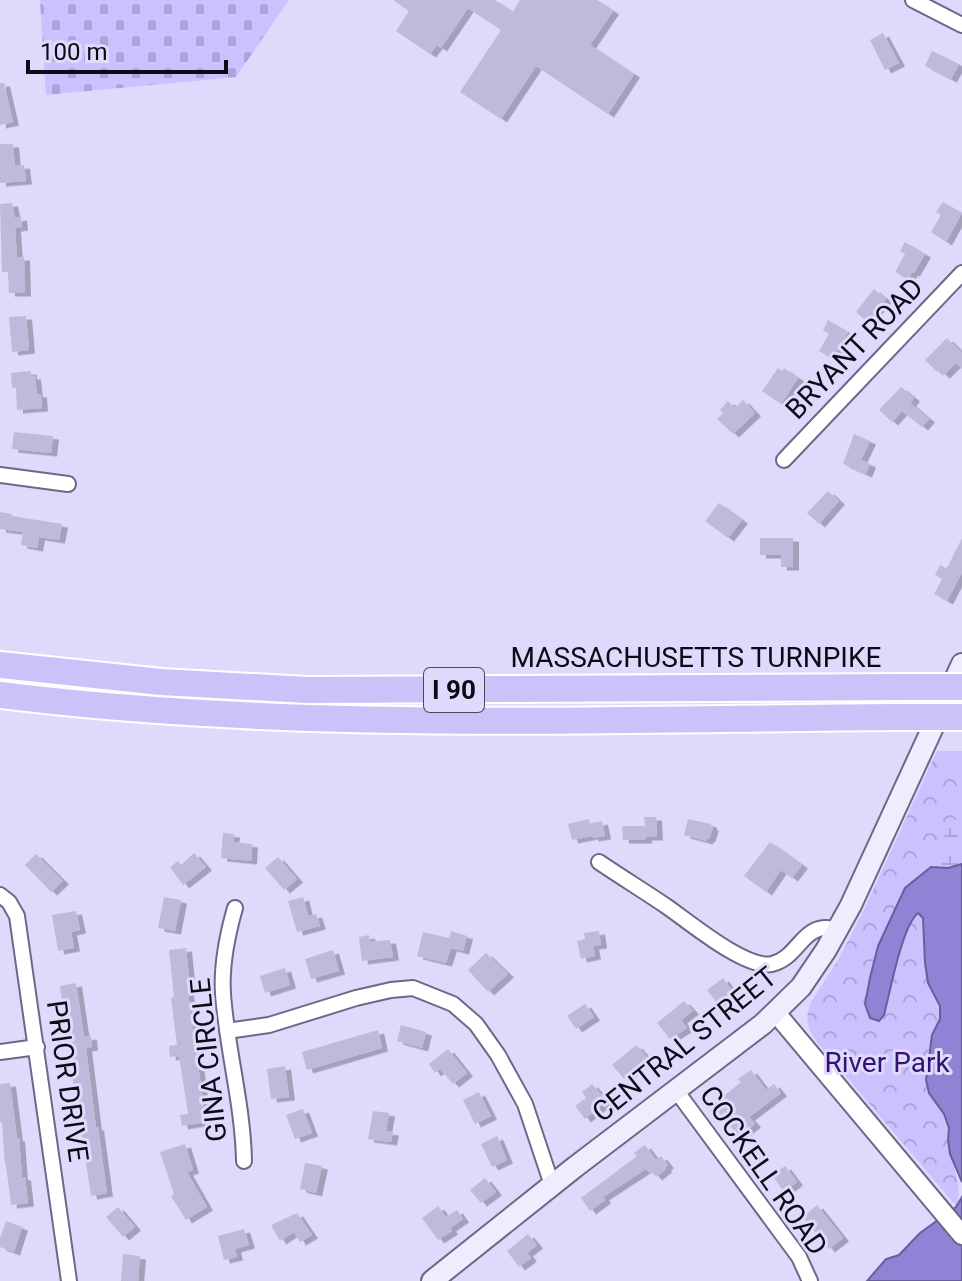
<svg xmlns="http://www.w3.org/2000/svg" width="962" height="1281" font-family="Roboto,sans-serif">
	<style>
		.forest { fill: url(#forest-crowns) }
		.wetland { fill: url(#wetland-marsh) }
		.cemetery { fill: url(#cemetery-stones) }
		.water { fill: #9082d4; stroke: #685e9b; stroke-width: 2 }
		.building { fill: #bebadb; filter: url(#shadow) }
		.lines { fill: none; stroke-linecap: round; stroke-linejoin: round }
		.minor-casing { stroke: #6c6886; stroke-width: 18 }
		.tertiary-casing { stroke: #6c6886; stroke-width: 22 }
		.secondary-casing { stroke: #6c6886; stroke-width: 24 }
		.motorway-casing { stroke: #fff; stroke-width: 30 }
		.minor { stroke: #fff; stroke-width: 14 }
		.tertiary { stroke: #fff; stroke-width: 18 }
		.secondary { stroke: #efedfd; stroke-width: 20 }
		.motorway { stroke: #cac2f9; stroke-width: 26 }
		.motorway-bridge-casing { stroke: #fff; stroke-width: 30; stroke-linecap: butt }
		.motorway-bridge { stroke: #cac2f9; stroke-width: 26 }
		.labels { text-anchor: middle; stroke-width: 6; stroke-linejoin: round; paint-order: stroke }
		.shield { fill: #dedafc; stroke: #4b485a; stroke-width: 2 }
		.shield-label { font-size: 26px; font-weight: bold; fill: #0c0a15 }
		.street-label { font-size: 28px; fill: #0c0a15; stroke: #dedafc }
		.park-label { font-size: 28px; fill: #351174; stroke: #dedafc }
	</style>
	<defs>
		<pattern id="forest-crowns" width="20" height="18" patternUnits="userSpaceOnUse" patternTransform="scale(2)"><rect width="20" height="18" fill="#cac1fe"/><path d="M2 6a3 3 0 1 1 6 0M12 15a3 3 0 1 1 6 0" fill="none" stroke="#aca4d9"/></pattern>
		<pattern id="wetland-marsh" width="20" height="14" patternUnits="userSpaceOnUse" patternTransform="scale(2)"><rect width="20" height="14" fill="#cac1fe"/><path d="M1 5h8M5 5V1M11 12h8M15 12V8" fill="none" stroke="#aca4d9"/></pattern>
		<pattern id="cemetery-stones" width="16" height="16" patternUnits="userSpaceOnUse" patternTransform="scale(2)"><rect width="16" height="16" fill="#cac1fe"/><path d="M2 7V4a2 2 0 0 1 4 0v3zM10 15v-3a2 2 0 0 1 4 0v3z" fill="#aca4d9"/></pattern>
		<filter id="shadow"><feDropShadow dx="6" dy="3.5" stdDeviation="0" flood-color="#0004"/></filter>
	</defs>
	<rect width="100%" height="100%" fill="#dedafc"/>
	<path class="forest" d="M937,751H962V864L956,865L905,888L884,1015C890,991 901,928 918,913L923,918C924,938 923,960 927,980C930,992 940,1001 940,1014C940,1023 934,1029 932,1037C929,1044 925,1073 926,1080C928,1095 940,1106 946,1118C950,1129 947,1138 949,1149C954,1171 962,1183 957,1207L817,1042L810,1031L807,1020L808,1011L811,1002L838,960L863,912Z"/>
	<path class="wetland" d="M948,818L962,821V864L949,868H938Z"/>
	<path class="cemetery" d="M40,0H289L236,77L46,95Z"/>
	<path class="water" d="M962,864V1182L950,1154L948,1140L949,1128L944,1114L929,1093L926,1080L932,1035L940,1019V1006L928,983L925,963L923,918L918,913C902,926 890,992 884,1015L879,1021L870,1018L865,1004L870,978L878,946L905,888L931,867L948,868Z
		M962,1197V1281H867L886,1259L899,1255L920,1233L956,1207Z"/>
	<path class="building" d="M393,0H495L513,12L520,0H597L613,11L590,45L634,74L608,114L536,66L501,119L460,92L501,30L468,8L441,48L437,45L430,54L396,31L409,11Z
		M883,33L899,63L885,70L870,40Z
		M932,51L959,64L951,79L925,66Z
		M0,83H4L13,122L0,125Z
		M0,144H13L15,166L24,165L26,181L0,183Z
		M943,202L962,213L946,242L931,232L941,215L936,212Z
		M12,203L15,218L21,217L22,227L15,228L17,257H24L25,293H9L8,272H2L0,204Z
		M905,242L925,254L914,273L912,272L908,279L895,272L905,254L900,251Z
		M874,289L886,299L867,322L856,312Z
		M26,316L29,350L12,352L9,317Z
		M828,320L848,332L833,359L819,351L829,334L823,330Z
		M947,338L962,353V369L956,363L944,375L938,370L937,372L925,360Z
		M778,368L782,371L784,368L798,378L781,404L762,391Z
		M31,371V376H35L37,394H41L42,408L17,410L16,388H12L11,373Z
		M901,387L914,398L910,403L929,419L922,427L902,411L892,422L879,410Z
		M743,400L755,413L733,434L717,419L723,413L720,410L728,401L735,408Z
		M14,432L53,436L51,453L12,449Z
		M854,434L870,441L861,460L870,464L866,474L843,464Z
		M828,491L839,501L819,524L807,513Z
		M719,503L742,520L728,538L705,521Z
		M0,512L12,514V516L62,524L59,540L39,537L37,548L21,545L23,532L0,529Z
		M760,538H793V567H781V555H760Z
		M962,538V572L947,601L934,594L942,579L935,575L940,565L946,568L948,566Z
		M644,817H656L657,837H646V840H623L622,826H645Z
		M589,819L590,824L602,821L605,836L593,838L592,836L572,840L568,824Z
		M688,819L711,824V827H713L709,839H707V841L684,835Z
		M223,833L234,834L233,842L252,844L251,861L221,858Z
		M770,842L802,865L792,878L781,870L766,892L744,876Z
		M194,853L206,867L183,885L170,867L178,861L181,865Z
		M36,854L63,881L51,892L25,865Z
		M278,857L297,879L284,890L265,868Z
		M164,897L181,900L175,931L158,928Z
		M303,897L308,916L316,914L320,926L297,932L288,901Z
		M76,911L80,930L71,932L74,948L58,951L52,915Z
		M451,931L467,936L463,951L451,948L446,963L417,956L423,932L449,938Z
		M599,931L601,945L593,946L595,956L581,959L577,941L585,939L584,933Z
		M369,935L370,942L390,940L393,957L362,961L359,937Z
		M186,948L189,978H186L206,1122L182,1126L180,1115L188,1114L179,1056L170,1057L169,1046L177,1045L171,998L174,997L169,950Z
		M333,950L339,971L311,979L305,959Z
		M486,953L508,974L488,992L468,970Z
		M285,968L290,985L265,993L260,976Z
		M723,978L733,992L717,1003L707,990Z
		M76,983L84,1037L91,1036L92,1047L86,1048L96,1127H98L107,1193L91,1196L79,1118H78L60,986Z
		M684,1001L693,1011L681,1020L687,1028L670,1039L657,1023Z
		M585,1004L594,1017L576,1029L567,1016Z
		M401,1025L426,1032L422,1048L397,1041Z
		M378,1030L382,1048L307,1070L302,1052Z
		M636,1045L648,1058L624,1079L612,1065Z
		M448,1049L467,1073L453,1084L440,1069L435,1073L429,1064Z
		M285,1066L289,1097L271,1099L267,1069Z
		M751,1070L766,1090L774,1084L781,1093L749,1117L755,1124L739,1137L713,1105L741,1082L738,1079Z
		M10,1083L17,1138H19L22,1177H25L28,1203L11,1205L6,1165H5L2,1122H0V1084Z
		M592,1084L607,1101L585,1119L575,1106L586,1098L582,1092Z
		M479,1092L491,1116L475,1124L463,1100Z
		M303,1109L312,1133L295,1139L286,1115Z
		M373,1111L389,1113L386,1131L393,1132L391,1142L368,1139Z
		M497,1136L507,1160L492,1167L481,1144Z
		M185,1144L193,1170L187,1172L207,1207L186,1220L171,1196L174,1194L160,1152Z
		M645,1145L656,1160L661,1156L668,1165L665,1167L666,1169L656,1177L652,1172L650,1173L646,1169L603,1197L605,1200L590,1211L581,1198L637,1156L634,1153Z
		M305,1163L322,1166L316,1193L300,1189Z
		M785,1166L797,1182L784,1192L772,1175Z
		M485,1178L496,1192L481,1203L470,1190Z
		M817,1205L843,1238L829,1249L803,1217Z
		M438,1206L446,1217L457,1210L463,1219L450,1228L452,1231L438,1240L422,1218Z
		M118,1207L135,1227L123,1237L106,1217Z
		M297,1213L312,1235L300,1242L294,1232L280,1241L271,1225Z
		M6,1221L22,1227L14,1252L0,1247V1238Z
		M244,1229L249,1245L235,1249L237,1257L224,1260L218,1236Z
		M528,1234L537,1245L527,1253L531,1258L519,1267L507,1251Z
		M123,1254L140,1256L138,1281H121Z"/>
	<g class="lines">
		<defs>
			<path id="minor" d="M913,0L962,25
				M784,460L962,273
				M0,475L68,484
				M599,862C621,877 644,891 666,906C688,921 746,970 772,964C801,957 802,919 838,930
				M0,895L9,902L17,916L69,1281
				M235,908C227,936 221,964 223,994C227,1050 243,1105 244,1161
				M227,1031L269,1025L356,998L391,990L413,988L453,1004L476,1024L498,1055L525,1104L552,1185
				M0,1052L37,1047
				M675,1089L799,1257L810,1281"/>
			<path id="tertiary" d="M776,1013L962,1235"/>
			<path id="secondary" d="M432,1281L575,1167L763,1024L801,987L826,950L851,905L962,664"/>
			<path id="motorway" d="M0,665L161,682L307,690L909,687
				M0,695C297,732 599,719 898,717"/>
		</defs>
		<use href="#minor" class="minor-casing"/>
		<use href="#tertiary" class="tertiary-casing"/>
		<use href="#secondary" class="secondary-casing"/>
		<use href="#motorway" class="motorway-casing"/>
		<use href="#minor" class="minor"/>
		<use href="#tertiary" class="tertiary"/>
		<use href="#secondary" class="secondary"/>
		<use href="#motorway" class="motorway"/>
		<defs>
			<path id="motorway-bridge" d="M909,687H962
				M898,717H962"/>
		</defs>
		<use href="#motorway-bridge" class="motorway-bridge-casing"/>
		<use href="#motorway-bridge" class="motorway-bridge"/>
	</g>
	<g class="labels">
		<rect class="shield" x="424" y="668" width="60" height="44" rx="6"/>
		<g class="shield-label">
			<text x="454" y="699">I 90</text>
		</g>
		<g class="street-label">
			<text transform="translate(854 348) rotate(-46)" y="10">BRYANT ROAD</text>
			<text x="696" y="667">MASSACHUSETTS TURNPIKE</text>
			<text transform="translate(684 1044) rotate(-39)" y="10">CENTRAL STREET</text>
			<text transform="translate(208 1060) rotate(-96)" y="10">GINA CIRCLE</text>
			<text transform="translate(68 1081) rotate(82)" y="10">PRIOR DRIVE</text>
			<text transform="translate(764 1170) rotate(55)" y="10">COCKELL ROAD</text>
		</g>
		<g class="park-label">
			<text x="887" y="1072">River Park</text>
		</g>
	</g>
	<path d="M28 60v12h198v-12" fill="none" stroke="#0c0a15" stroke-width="4"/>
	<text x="40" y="60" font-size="24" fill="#0c0a15" stroke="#dedafc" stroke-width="6" paint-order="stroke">100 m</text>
</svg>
